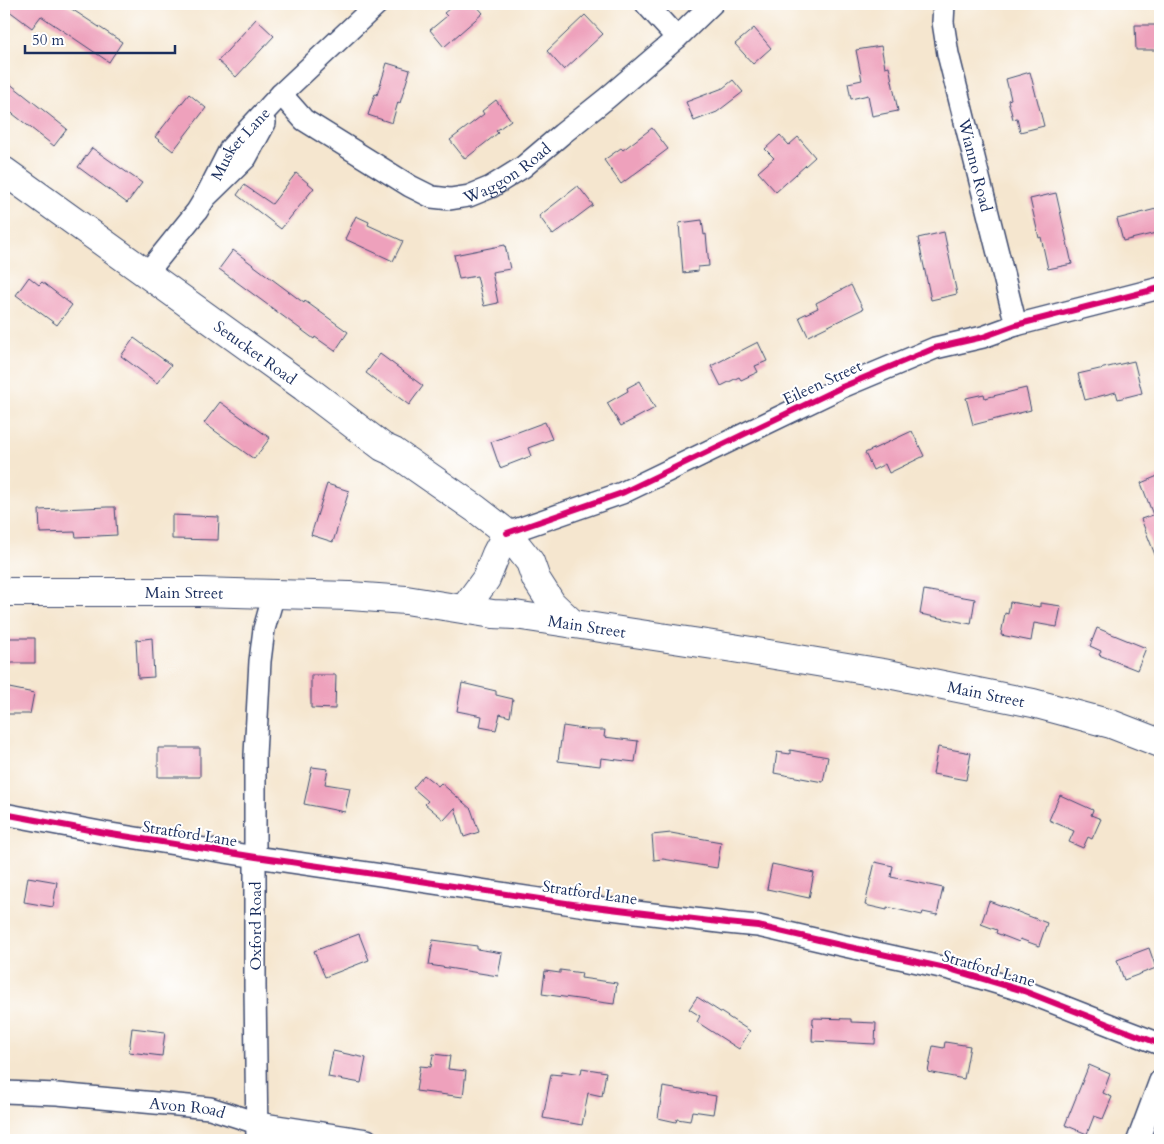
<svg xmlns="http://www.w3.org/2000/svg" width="1164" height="1144" font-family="Cardo,serif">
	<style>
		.building { fill: #eea1bc }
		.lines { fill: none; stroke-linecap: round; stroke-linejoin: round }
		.minor-casing { stroke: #3c4a6f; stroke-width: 24 }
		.major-casing { stroke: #3c4a6f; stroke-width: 30 }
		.minor { stroke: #fff; stroke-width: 21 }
		.major { stroke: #fff; stroke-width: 28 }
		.cycleway-casing { stroke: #fff; stroke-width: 9 }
		.cycleway { stroke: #d6006c; stroke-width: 6 }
		.labels { text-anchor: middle; stroke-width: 4; stroke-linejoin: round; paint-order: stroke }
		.street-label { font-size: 16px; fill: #1b2f5e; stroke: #fff }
	</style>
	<rect width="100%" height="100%" fill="#fff"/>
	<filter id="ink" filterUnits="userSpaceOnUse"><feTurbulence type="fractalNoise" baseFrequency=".02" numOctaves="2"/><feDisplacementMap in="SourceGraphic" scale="10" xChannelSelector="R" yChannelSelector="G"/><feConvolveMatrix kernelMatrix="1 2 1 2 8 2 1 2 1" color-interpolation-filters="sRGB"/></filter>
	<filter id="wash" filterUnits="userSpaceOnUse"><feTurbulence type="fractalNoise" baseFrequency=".0096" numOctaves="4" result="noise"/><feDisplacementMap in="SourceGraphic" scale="20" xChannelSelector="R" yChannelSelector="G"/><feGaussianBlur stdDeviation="1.12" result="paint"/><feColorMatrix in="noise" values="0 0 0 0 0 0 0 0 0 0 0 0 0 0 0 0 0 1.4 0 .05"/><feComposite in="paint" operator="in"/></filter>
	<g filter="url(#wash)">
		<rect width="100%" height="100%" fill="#f5e6cf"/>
		<g id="blocks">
			<path class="building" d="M4,4H64L122,42L109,62L41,16L32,28L4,7Z
				M455,4H475L483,13L444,47L430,30L447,16L444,13Z
				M585,15L603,34L564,70L547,51Z
				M256,19L274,36L236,77L218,61Z
				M1135,25H1160V50H1136Z
				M754,28L771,48L753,64L735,44Z
				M881,46L885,67L889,66L898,111L872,116L868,95L851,99L848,83L862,80L856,50Z
				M387,63L410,70L400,103L398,102L392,123L368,115L375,94L377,95Z
				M1030,72L1044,126L1020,132L1017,118L1013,119L1008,100L1011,99L1006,79Z
				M4,79L67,129L54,146L4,107Z
				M733,80L743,92L717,112L694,121L686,102L723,88Z
				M189,94L206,108L173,151L155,137Z
				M496,100L511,120L496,131L498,133L465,159L450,140L484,114L482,111Z
				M652,128L668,149L621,184L604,160L621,148L623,150Z
				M780,135L789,145L798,137L815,157L776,192L758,172L774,158L765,149Z
				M92,148L142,183L127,203L78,167Z
				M296,173L314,188L281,229L237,195L244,185L272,204Z
				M578,186L593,205L553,235L539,216Z
				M1056,193L1072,264L1048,269L1041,237L1039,238L1030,199Z
				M1160,208V232L1123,241L1117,219Z
				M356,216L369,222L368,225L403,241L393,261L345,239Z
				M702,220L704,235L706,234L709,266L698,267V271L683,273L679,223Z
				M944,232L957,294L931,300L918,238Z
				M505,245L510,269L492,272L498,303L484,306L477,276L459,279L454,255Z
				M233,250L304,303L305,301L348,332L335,351L315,337L314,339L219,269Z
				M29,277L39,285L42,282L72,305L57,325L16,295Z
				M851,285L863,309L808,336L799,317L818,308L816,303Z
				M134,338L171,365L157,383L121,356Z
				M758,342L767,361L755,366L758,372L741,380L739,377L721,386L711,366Z
				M380,354L423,386L409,405L366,373Z
				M1134,361L1142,393L1118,399L1116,392L1085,400L1078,374Z
				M640,381L655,408L621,426L607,403L628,391L627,388Z
				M1026,388L1031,410L973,425L966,398L984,394L985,398Z
				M220,402L270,438L254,459L204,423Z
				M545,422L552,439L528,448L531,456L500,468L491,442Z
				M912,431L924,456L889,473L885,464L873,470L865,453Z
				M1160,475V564L1159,565L1141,519L1153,515L1141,483Z
				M327,484L349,491L333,542L311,535Z
				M107,507H115L117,535L76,537L75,532L40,533L39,510Z
				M172,515L219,517L218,540L172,539Z
				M924,590L975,599L971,624L920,614Z
				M1010,602L1040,607V603L1061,606L1057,627L1034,623L1031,641L1001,635L1005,613L1008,614Z
				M1097,628L1146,648L1137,670L1099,655L1101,651L1090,646Z
				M4,638H35V663H4Z
				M152,638L154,677L138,678L136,640Z
				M311,675H336L335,709L311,708Z
				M462,683L496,691V695L513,699L510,717L500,714L496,730L480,727L482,716L457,711Z
				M4,687L34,693L30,714H4Z
				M563,726L590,730H605L604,737L638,741L635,762L601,758L600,766L558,761Z
				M938,747L971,753L966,780L933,774Z
				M158,748H200V777H158Z
				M790,750L828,757L823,782L774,773L777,752L790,754Z
				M312,767L328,769L325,784L350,788L345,812L304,804Z
				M424,775L438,786L441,783L471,809L479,832L464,837L455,808L444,820L425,804L428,801L413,788Z
				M1060,795L1093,810L1091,815L1101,819L1092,839L1088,837L1083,848L1069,842L1074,831L1049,820Z
				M671,833L721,842L717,868L663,859L654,860L652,835Z
				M875,862L893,866L891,877L943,888L937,915L923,912L922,915L887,907V910L865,905Z
				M772,864L814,873L809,898L767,889Z
				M28,877L57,882L53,907L24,902Z
				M989,901L1047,923L1039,946L1020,939L1019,942L996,933L997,930L981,924Z
				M359,934L369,960L325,977L314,951Z
				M433,940L477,946V949L502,953L498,976L429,965Z
				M1149,948L1156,968L1124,980L1117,960Z
				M560,970L582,973L581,978L617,983L614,1004L542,994L545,971L560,973Z
				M697,997L750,1031L739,1049L697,1022L700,1016L689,1009Z
				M813,1018L851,1019V1022L876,1023L875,1044L812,1041Z
				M132,1028L165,1032L162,1056L129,1052Z
				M945,1042L970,1046L964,1079L928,1072L933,1046L944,1048Z
				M333,1051L366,1058L361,1083L328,1077Z
				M433,1054L450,1056L448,1069L466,1071L463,1097L416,1091L420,1066L431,1067Z
				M1089,1065L1110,1074L1103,1093L1112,1097L1103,1119L1094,1116L1087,1134L1065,1125Z
				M582,1068L606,1072L602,1096L588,1093L582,1125L543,1118L551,1074L561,1075L562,1071L581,1074Z
				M663,1087L716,1096L713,1114L692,1111L690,1121L677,1119L676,1122L658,1118Z"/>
		</g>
	</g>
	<g filter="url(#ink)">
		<use href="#blocks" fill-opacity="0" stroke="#3c4a6f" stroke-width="1"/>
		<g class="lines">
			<defs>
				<g id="minor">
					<path d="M646,4L677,38"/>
					<path id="s1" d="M944,4L943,22L948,54L1016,325"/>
					<path id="s2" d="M281,94L304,120L410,186L432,197L450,199L469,196L491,187L523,167L562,134L607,98L677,38L712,4"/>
					<path id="s3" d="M205,198L230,149L281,94L377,4"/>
					<path d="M147,273L197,211L205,198L246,158L265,123"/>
					<path d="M507,533L622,493L842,387L935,348L983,337L1016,325L1160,288"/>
					<path d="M4,814L105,833L256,857L381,875L586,906L727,923L758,926L836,944L950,969L1024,991L1118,1028L1160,1044"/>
					<path id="s4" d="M4,1092L57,1094L210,1108L257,1123L367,1140"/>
					<path d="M257,1140L255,986V755L260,661L264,629L274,594"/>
					<path d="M1138,1140L1160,1081"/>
				</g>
				<g id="major">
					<path id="s5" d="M4,171L304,387L383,447L394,452L476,509L507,533L530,562L536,579L552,604L573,624"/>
					<path id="s6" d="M4,592H199L350,596L406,600L493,614L515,615L733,648L883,673L1033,703L1111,724L1160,743"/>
					<path d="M464,609L486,579L496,554L507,533"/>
				</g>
			</defs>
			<use href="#minor" class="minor-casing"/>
			<use href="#major" class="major-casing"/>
			<use href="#minor" class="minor"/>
			<use href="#major" class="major"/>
			<defs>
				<path id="cycleway" d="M507,533L622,493L842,387L935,348L983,337L1016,325L1160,288
					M4,814L105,833L256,857L381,875L586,906L727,923L758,926L836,944L950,969L1024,991L1118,1028L1160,1044"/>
			</defs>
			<use href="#cycleway" class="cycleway-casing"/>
			<use href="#cycleway" class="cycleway"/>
		</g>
	</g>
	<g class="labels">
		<g class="street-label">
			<text dy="6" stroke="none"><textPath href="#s3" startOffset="65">Musket Lane</textPath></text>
			<text dy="6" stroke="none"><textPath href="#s1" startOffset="165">Wianno Road</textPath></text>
			<text dy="6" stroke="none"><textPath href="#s2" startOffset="266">Waggon Road</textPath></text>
			<text dy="6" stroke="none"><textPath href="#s5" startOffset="310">Setucket Road</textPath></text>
			<text transform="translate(822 382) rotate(-25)" y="6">Eileen Street</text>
			<text dy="6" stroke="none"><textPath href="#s6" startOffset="180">Main Street</textPath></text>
			<text dy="6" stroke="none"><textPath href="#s6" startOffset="585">Main Street</textPath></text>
			<text dy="6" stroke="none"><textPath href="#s6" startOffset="990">Main Street</textPath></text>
			<text transform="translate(190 833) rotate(9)" y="6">Stratford Lane</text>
			<text transform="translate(590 892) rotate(8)" y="6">Stratford Lane</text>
			<text transform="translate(255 926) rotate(-90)" y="6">Oxford Road</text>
			<text transform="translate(989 968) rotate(16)" y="6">Stratford Lane</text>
			<text dy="6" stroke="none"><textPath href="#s4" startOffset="184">Avon Road</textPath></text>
		</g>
	</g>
	<rect width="1164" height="1144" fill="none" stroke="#fff" stroke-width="20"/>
	<path d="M25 45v8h150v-8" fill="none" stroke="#1b2f5e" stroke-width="2.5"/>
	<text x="32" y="45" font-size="15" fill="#1b2f5e" stroke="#ffffff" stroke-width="4" paint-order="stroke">50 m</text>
</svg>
